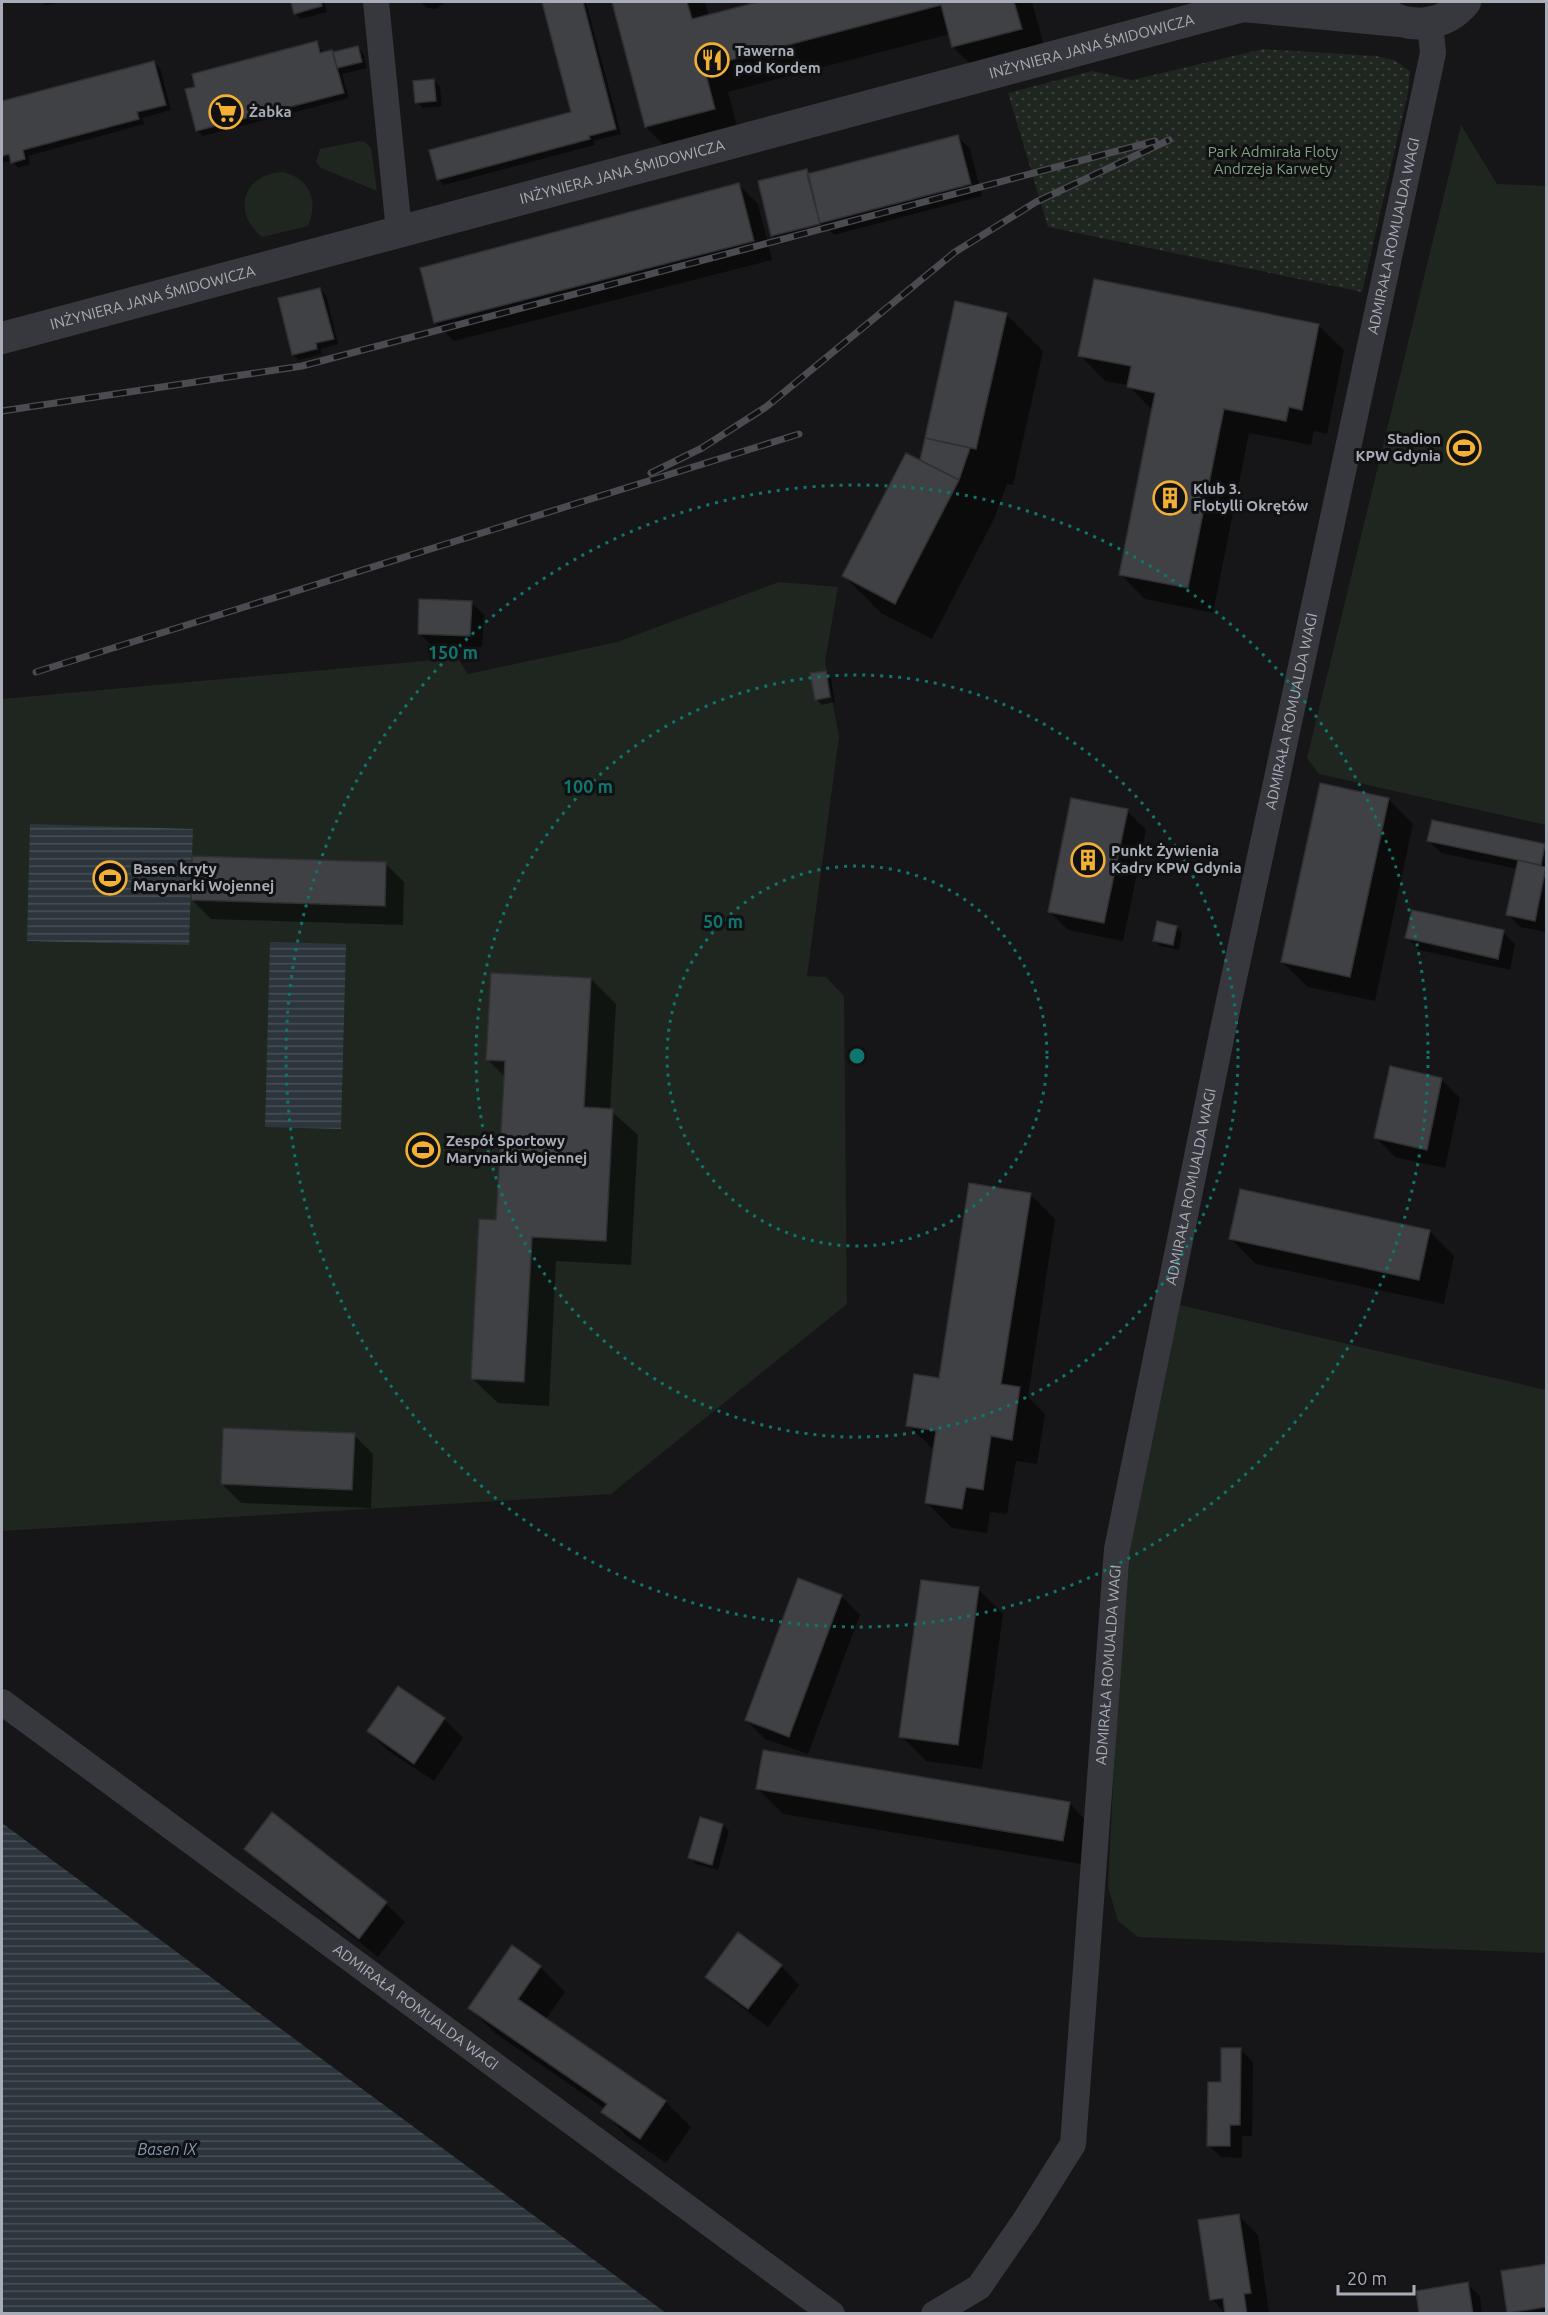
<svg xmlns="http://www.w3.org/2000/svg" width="1548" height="2315" font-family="Ubuntu,sans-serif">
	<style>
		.green { fill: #1e261f }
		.park { fill: url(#park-dots) }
		.water { fill: url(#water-rules) }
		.shadow { fill: #0007 }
		.building { fill: #404145; stroke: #303034; stroke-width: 1.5 }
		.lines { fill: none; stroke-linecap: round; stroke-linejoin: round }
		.minor { stroke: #37383d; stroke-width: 26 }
		.tertiary { stroke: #37383d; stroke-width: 32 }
		.rail-casing { stroke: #4a4c52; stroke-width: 7 }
		.rail { stroke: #111113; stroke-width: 4.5; stroke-dasharray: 14; stroke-linecap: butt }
		.ring { fill: none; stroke: #0f766e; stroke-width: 3; stroke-dasharray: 3 6 }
		.labels { text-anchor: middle; stroke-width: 6; stroke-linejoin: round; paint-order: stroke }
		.street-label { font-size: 15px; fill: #a8adb8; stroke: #111113 }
		.poi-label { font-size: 15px; font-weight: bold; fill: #a8adb8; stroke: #111113; text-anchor: start }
		.park-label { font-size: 15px; fill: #7fa381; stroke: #111113 }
		.water-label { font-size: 16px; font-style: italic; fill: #7f9bb3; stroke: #111113 }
		.centre { fill: #0f766e; stroke: #111113; stroke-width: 3 }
		.ring-label { font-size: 18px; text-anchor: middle; font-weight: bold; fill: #0f766e; stroke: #111113; stroke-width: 6; stroke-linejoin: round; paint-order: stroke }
	</style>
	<defs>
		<pattern id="park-dots" width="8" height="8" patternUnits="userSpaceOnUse" patternTransform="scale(1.5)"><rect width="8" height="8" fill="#1e261f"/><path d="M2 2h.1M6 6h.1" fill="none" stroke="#3c433d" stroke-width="1.8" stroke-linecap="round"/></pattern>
		<pattern id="water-rules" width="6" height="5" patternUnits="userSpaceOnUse" patternTransform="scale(1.5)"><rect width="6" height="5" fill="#2c353c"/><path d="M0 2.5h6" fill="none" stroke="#485056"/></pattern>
	</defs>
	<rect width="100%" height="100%" fill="#161618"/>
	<path class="green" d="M1461,125L1497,184L1546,186V825L1319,774L1307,758Z
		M360,141L365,142L371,148L377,191L321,168L316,162L320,149Z
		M283,172C310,179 319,200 308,226L262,237C231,212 243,174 283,172Z
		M779,582L838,587L825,661L839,737L807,976L826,977L844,996L847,1304L611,1494L2,1531V699L457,658L468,674L617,642Z
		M1180,1305L1546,1390V1953L1138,1937L1118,1921L1108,1887L1118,1682L1134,1512Z"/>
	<path class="park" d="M1263,49L1376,56L1394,60L1410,71L1408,93L1362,292L1048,227L1008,93L1092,71L1132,80Z"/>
	<path class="water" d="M30,824L193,829L189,945L27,941Z
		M270,942L346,944L341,1129L265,1127Z
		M2,1823L666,2313H2Z"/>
	<path class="shadow" d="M42,2H62L46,6Z
		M292,2H324L327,12L301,19L295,13Z
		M421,2H447L436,9L427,8Z
		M543,2H586L621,134L593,141L595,145L444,185L438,179L572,114Z
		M613,2H705L709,16L764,2H1032L1046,54L978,72L953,47L950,34L728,92L739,134L671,152L646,127Z
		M317,43L324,54L357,47L363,53L367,68L342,74L349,98L203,136L197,130Z
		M154,62L160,68L171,110L142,118L144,124L28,156L30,164L18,168L12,160L2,163V102Z
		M434,81L440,87L442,106L423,108L417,102Z
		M957,136L970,149L982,196L834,235L824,224L825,230L778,241L773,236L806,171L810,174Z
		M739,185L758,204L772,260L454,341L435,322Z
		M320,289L326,295L338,344L321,349L322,354L299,360L293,354Z
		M956,303L1006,314L1043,351L1013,485L1007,484L995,517L932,639L881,613L844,576L921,462Z
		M1318,325L1344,350L1327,434L1314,431L1311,445L1249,433L1213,613L1145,599L1120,574L1153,411L1128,385L1105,381L1080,355Z
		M471,602L484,615L482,647L432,646L419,633Z
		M825,672L831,678L835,702L822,705L816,699Z
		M1388,799L1413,824L1375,1001L1308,987L1282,962Z
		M1127,811L1146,830L1123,941L1068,930L1049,911Z
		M1429,841L1545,845L1546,932L1520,927L1508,914L1517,869L1441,853Z
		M385,863L404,882L403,925L211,919L192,900Z
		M1176,927L1182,933L1179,950L1160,946L1155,941Z
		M1503,932L1515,944L1510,970L1419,950L1407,937Z
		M591,979L616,1004L610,1110L638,1135L631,1265L556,1261L549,1406L498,1403L472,1378L498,1221L505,1077L488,1060Z
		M1441,1079L1460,1098L1445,1168L1395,1157L1376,1138Z
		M1030,1194L1055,1219L1028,1397L1045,1414L1037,1464L1016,1461L1007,1514L990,1512L987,1533L952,1528L927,1503L935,1451L908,1425L941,1380Z
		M1429,1231L1454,1256L1444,1304L1256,1264L1231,1239Z
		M354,1435L373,1454L371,1508L241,1503L222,1484Z
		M978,1589L1003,1614L982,1769L926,1761L901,1736Z
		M841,1596L860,1615L808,1754L765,1739L746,1720Z
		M444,1719L463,1738L434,1781L387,1750L368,1731Z
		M757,1788L1069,1803L1094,1829L1088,1865L783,1814Z
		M273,1814L386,1904L405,1922L378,1957L265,1867L246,1848Z
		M701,1819L723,1825L729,1831L718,1870L696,1864L690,1858Z
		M512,1948L540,1967L565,1992L546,2019L666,2102L691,2127L666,2163L628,2137L603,2112L605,2109L495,2033L470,2008Z
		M781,1966L799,1985L768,2027L726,1995L707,1977Z
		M1240,2049L1253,2062L1252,2136H1242V2158L1221,2157L1208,2145L1222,2084Z
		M1239,2216L1258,2235L1269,2312L1226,2314L1212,2299Z
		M1546,2266V2314H1509L1503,2272Z
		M1467,2284L1480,2296L1482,2314H1421Z"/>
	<path class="building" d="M291,2H321L322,6L294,14Z
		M542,2H583L616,129L589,136L590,139L437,180L429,150L571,112Z
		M612,2H687L692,19L758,2H1014L1022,29L952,47L941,5L704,67L715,109L645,127Z
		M317,41L320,53L332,50L344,93L196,131L185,89L195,87L192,74Z
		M358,46L362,62L337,68L333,52Z
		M154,61L166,105L137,112L139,119L23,150L25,159L11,163L9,154L2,156V101Z
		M434,79L436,101L415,103L413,81Z
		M958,135L971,184L820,223L807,174Z
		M807,169L820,224L771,236L758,181Z
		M739,183L754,241L434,323L420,268Z
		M1094,279L1319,324L1302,410L1289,407L1286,421L1224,409L1188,588L1119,575L1155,393L1127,387L1131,366L1078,356Z
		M320,288L334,339L316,343L317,349L292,355L278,298Z
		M955,301L1007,313L976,449L925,438Z
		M925,438L970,448L959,480L920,460Z
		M906,453L959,480L895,604L842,576Z
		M419,599L472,601L470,636L418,634Z
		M826,671L830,697L815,700L810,673Z
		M1320,783L1389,798L1350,977L1281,962Z
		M1071,798L1128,809L1104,923L1048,912Z
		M1432,820L1545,844L1541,865L1427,841Z
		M192,856L386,862L385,906L191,900Z
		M1518,860L1546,867L1535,921L1506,915Z
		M1412,910L1504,930L1498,959L1405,938Z
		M1157,921L1177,926L1173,945L1153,941Z
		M491,973L591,978L584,1107L613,1109L606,1241L532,1237L524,1382L471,1379L479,1219L496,1220L505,1061L486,1060Z
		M1390,1066L1442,1078L1427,1150L1374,1138Z
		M969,1183L1031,1193L1001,1384L1020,1387L1012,1440L991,1436L983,1490L966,1487L962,1509L925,1503L936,1431L906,1426L914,1374L939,1378Z
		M1240,1189L1430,1230L1419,1280L1229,1239Z
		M223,1428L355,1433L352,1490L221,1484Z
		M798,1578L842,1595L789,1737L745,1720Z
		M921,1580L979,1587L958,1745L899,1737Z
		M398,1686L445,1718L414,1764L367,1731Z
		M763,1750L1070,1802L1063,1841L756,1789Z
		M272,1812L387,1902L359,1939L244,1849Z
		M700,1817L723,1824L712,1865L688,1858Z
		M738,1932L782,1965L748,2009L705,1977Z
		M512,1945L541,1966L518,1999L666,2101L640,2139L601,2112L607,2104L468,2008Z
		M1221,2048H1241L1240,2125H1230V2146H1207L1208,2082H1221Z
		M1239,2214L1251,2293L1244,2294L1247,2314H1225L1223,2298L1210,2300L1198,2220Z
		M1546,2264V2307L1507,2313L1501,2271Z
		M1468,2282L1473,2314H1419L1416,2291Z"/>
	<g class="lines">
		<g class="minor">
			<path d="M376,2L399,231"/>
			<path id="s1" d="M2,1702L832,2314"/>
			<path id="s2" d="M934,2314L979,2287L1026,2219L1073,2144L1117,1549L1223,1029L1433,53L1430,23"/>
		</g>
		<g class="tertiary">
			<path d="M1243,6L1399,21"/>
			<path d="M1382,12C1409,30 1444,27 1465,2"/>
			<path id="s3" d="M2,338L1243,6L1250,2"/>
		</g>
		<defs>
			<path id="rail" d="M2,411L302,366L1155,141
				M651,473L702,448L766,407L955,252L1036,202L1169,140
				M36,672L799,434"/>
		</defs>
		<use href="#rail" class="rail-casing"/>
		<use href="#rail" class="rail"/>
	</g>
	<g class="ring">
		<circle cx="857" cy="1056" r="190"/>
		<circle cx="857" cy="1056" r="381"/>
		<circle cx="857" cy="1056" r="571"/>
	</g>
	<defs>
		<symbol id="restaurant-ring" viewBox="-11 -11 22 22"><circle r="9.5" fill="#111113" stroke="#f2b134" stroke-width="1.5"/><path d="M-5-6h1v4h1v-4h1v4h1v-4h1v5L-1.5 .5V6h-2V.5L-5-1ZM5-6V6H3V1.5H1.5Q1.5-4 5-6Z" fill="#f2b134"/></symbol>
		<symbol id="supermarket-ring" viewBox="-11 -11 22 22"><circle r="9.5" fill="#111113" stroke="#f2b134" stroke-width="1.5"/><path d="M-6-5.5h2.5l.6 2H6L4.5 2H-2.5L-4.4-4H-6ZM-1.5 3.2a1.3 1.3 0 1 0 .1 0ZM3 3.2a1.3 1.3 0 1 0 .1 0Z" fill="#f2b134"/></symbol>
		<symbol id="stadium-ring" viewBox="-11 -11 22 22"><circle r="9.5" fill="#111113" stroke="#f2b134" stroke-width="1.5"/><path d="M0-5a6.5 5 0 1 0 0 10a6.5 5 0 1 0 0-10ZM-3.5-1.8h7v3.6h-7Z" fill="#f2b134"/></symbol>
		<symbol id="building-ring" viewBox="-11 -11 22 22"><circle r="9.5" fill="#111113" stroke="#f2b134" stroke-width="1.5"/><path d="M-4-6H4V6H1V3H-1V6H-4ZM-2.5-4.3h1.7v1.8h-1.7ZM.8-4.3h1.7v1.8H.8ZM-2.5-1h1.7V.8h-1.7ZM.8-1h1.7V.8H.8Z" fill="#f2b134"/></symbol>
	</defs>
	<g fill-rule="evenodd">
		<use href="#restaurant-ring" x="693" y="41" width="38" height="38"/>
		<use href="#supermarket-ring" x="207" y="93" width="38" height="38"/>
		<use href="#stadium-ring" x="1445" y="429" width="38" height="38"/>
		<use href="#building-ring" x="1151" y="479" width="38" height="38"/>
		<use href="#building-ring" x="1069" y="841" width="38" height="38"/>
		<use href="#stadium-ring" x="91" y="859" width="38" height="38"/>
		<use href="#stadium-ring" x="404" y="1131" width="38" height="38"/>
	</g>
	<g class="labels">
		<g class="street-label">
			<text dy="5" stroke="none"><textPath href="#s3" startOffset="1128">INŻYNIERA JANA ŚMIDOWICZA</textPath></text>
			<text dy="5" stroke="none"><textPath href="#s3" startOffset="642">INŻYNIERA JANA ŚMIDOWICZA</textPath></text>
			<text dy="5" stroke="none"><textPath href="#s2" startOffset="2162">ADMIRAŁA ROMUALDA WAGI</textPath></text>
			<text dy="5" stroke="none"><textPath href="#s3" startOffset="156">INŻYNIERA JANA ŚMIDOWICZA</textPath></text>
			<text dy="5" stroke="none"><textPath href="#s2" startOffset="1676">ADMIRAŁA ROMUALDA WAGI</textPath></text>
			<text dy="5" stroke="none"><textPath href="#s2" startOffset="1190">ADMIRAŁA ROMUALDA WAGI</textPath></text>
			<text dy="5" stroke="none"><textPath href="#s2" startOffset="704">ADMIRAŁA ROMUALDA WAGI</textPath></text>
			<text dy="5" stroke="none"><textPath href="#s1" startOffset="514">ADMIRAŁA ROMUALDA WAGI</textPath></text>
		</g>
		<g class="poi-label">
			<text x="735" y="56">Tawerna<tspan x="735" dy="17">pod Kordem</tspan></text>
			<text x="249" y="117">Żabka</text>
			<text x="1441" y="444" text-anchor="end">Stadion<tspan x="1441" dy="17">KPW Gdynia</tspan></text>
			<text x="1193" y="494">Klub 3.<tspan x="1193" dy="17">Flotylli Okrętów</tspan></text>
			<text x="1111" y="856">Punkt Żywienia<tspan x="1111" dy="17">Kadry KPW Gdynia</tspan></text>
			<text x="133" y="874">Basen kryty<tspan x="133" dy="17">Marynarki Wojennej</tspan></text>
			<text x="446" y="1146">Zespół Sportowy<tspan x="446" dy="17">Marynarki Wojennej</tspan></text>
		</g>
		<g class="park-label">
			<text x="1273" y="157">Park Admirała Floty<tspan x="1273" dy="17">Andrzeja Karwety</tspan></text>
		</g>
		<g class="water-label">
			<text x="167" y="2155">Basen IX</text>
		</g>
	</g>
	<circle cx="857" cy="1056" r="9" class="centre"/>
	<g class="ring-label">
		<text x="453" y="659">150 m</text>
		<text x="588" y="793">100 m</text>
		<text x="723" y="928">50 m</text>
	</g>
	<rect width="1548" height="2315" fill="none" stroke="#a8adb8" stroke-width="6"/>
	<path d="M1338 2285v9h76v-9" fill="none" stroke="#a8adb8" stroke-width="3"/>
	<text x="1347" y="2285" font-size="18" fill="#a8adb8" stroke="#111113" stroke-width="4.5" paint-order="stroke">20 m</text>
</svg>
